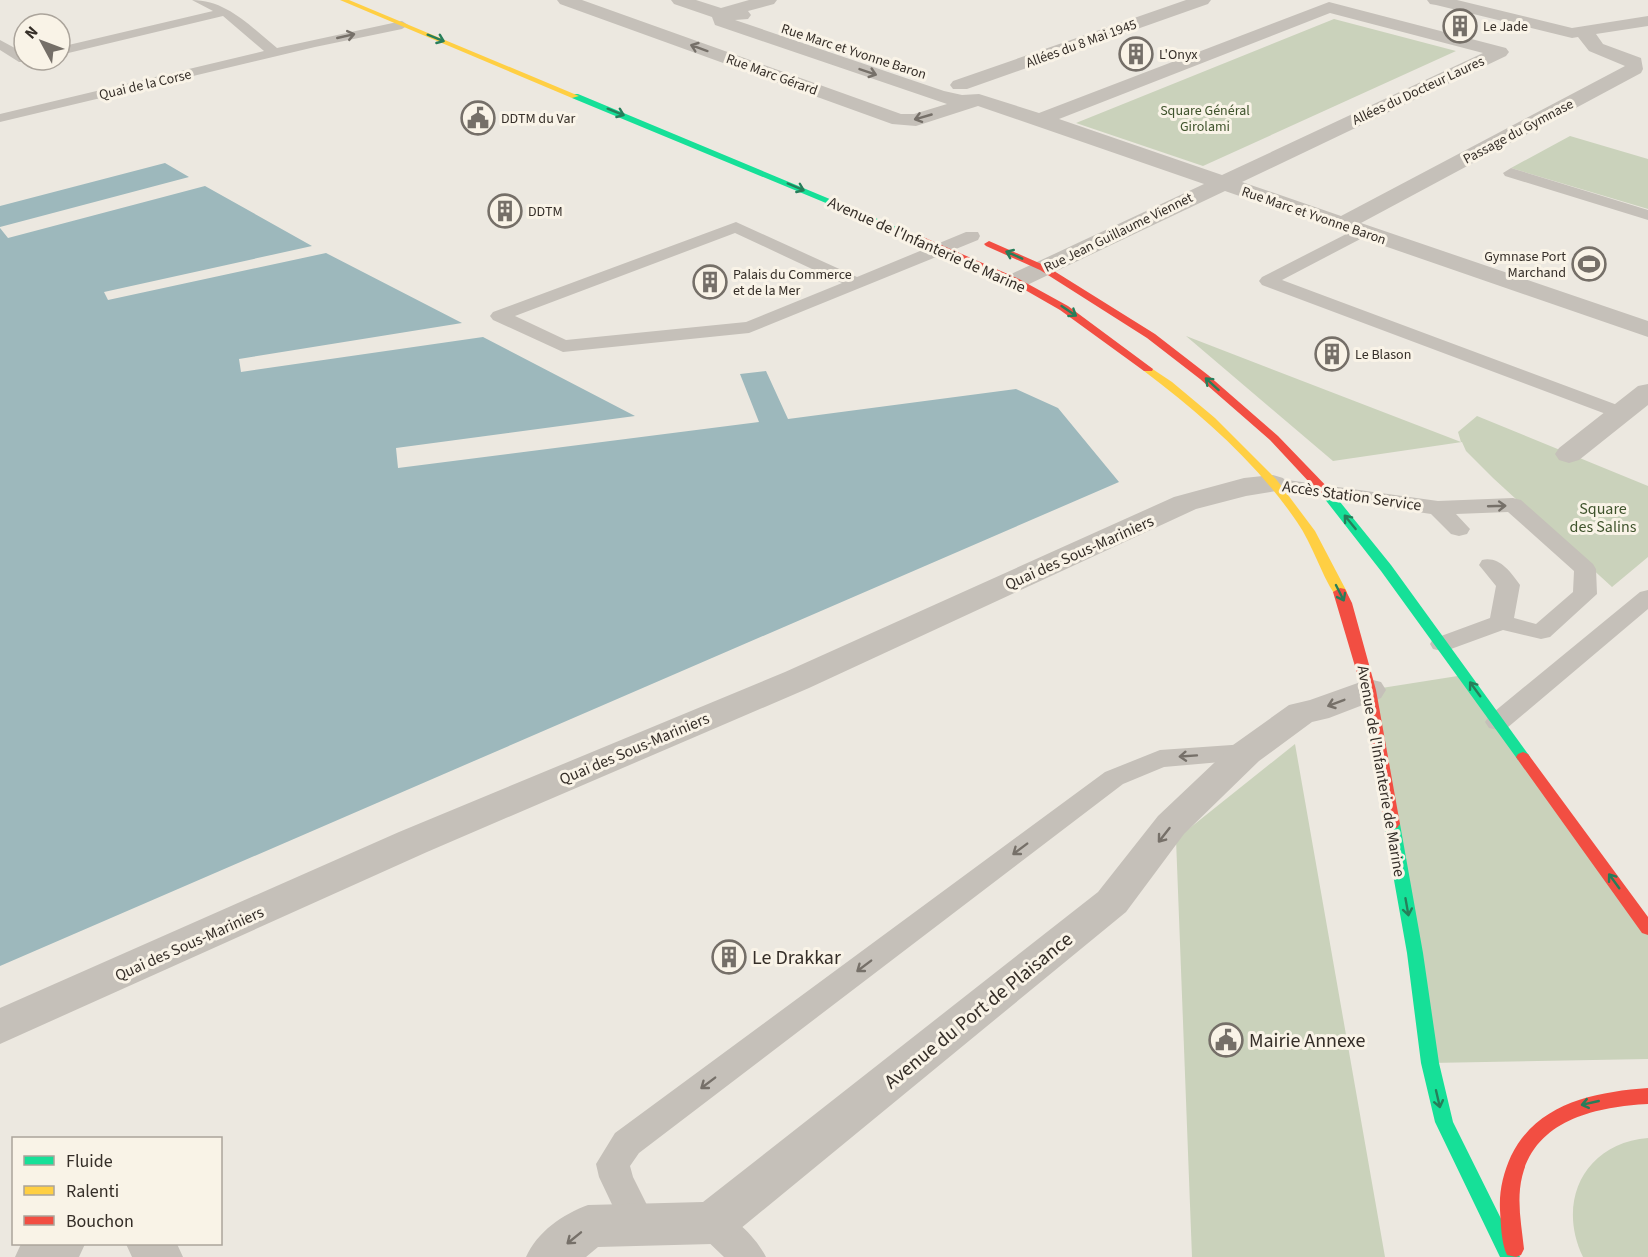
<svg xmlns="http://www.w3.org/2000/svg" width="1648" height="1257" font-family="'Source Sans 3',sans-serif">
	<style>
		.green { fill: #cad2bb }
		.water { fill: #9db8bc }
		.lines { fill: none; stroke-linecap: round; stroke-linejoin: round }
		.lane { fill: #c5c0b9; fill-rule: evenodd }
		.street { fill: #c5c0b9; fill-rule: evenodd }
		.fast { fill: #16e098; fill-rule: evenodd }
		.slow { fill: #ffcf43; fill-rule: evenodd }
		.jam { fill: #f24e42; fill-rule: evenodd }
		.oneway { stroke: #767069 }
		.oneway2 { stroke: #277e5a }
		.labels { text-anchor: middle; stroke-width: 6; stroke-linejoin: round; paint-order: stroke }
		.far-poi-label { font-size: 14px; fill: #352e28; stroke: #f9f3e7; text-anchor: start }
		.far-street-label { font-size: 14px; fill: #352e28; stroke: #f9f3e7 }
		.far-park-label { font-size: 14px; fill: #3f532c; stroke: #f9f3e7 }
		.street-label { font-size: 16px; fill: #352e28; stroke: #f9f3e7 }
		.park-label { font-size: 16px; fill: #3f532c; stroke: #f9f3e7 }
		.near-poi-label { font-size: 20px; fill: #352e28; stroke: #f9f3e7; text-anchor: start }
		.near-street-label { font-size: 20px; fill: #352e28; stroke: #f9f3e7 }
	</style>
	<rect width="100%" height="100%" fill="#ece8e0"/>
	<path class="green" d="M1334,19L1456,51L1203,166L1076,123Z
		M1570,136L1648,159V209L1511,168Z
		M1186,336L1461,442L1458,432L1477,416L1648,486V557L1612,587L1493,478L1466,451L1462,442L1333,461Z
		M1464,675L1648,929V1059L1430,1063L1369,690Z
		M1295,744L1385,1257H1192L1176,839Z
		M1648,1138V1257H1583C1556,1201 1585,1143 1648,1138Z"/>
	<path class="water" d="M165,163L189,177L0,227V206Z
		M205,186L312,246L104,292L108,300L326,253L462,323L239,359L241,372L483,337L635,416L396,448L398,468L759,422L740,374L766,371L788,419L1016,389L1058,408L1119,482L0,966V228L8,238Z"/>
	<g class="lines">
		<path class="lane" d="M192,0C227,0 251,27 277,48L402,21L408,25L402,29L315,47L0,122V114L264,51L223,16L60,55V47L213,11Z
			M0,40L24,53V60H30L29,62H19L0,50Z
			M1511,168L1648,210V220L1505,176L1503,173Z
			M736,222L857,277L966,232H978L980,236L978,240L749,333L563,352L493,320L490,316L493,312ZM735,233L842,283L746,322L566,340L515,316Z
			M1362,226L1370,231L1368,235L1282,280L1628,409L1631,413L1628,417H1614L1262,285L1259,281L1262,277Z
			M1273,478L1438,501L1513,498L1521,500L1593,564L1596,569L1597,594L1550,637L1541,639L1503,630L1451,649L1442,651L1433,649L1430,644L1433,639L1490,618L1496,586L1479,565L1482,560C1499,556 1510,571 1520,585L1514,618L1536,624L1573,592L1574,571L1508,512L1456,514L1470,529L1467,534L1459,536L1451,534L1431,514L1265,489L1262,484L1265,479Z
			M1648,590V609L1507,728L1498,730L1489,728L1485,722L1489,716L1640,592Z
			M1246,744L1255,747L1259,753L1255,759L1164,767L1123,784L639,1153L630,1166L633,1177L657,1225L651,1236L639,1240L627,1236L599,1177L596,1164L615,1133L1105,772L1160,750Z
			M712,1208C733,1215 756,1237 766,1257H724L700,1234L695,1223L700,1212Z"/>
		<path class="street" d="M557,0H582L901,114H914L947,104L715,25L712,17L674,4L671,0H696L721,8L749,0H777L774,4L748,11L751,15L748,19L735,20L944,91L962,95L979,94L1039,113L1329,2L1506,48L1509,52L1506,56L1242,182L1341,216L1625,66L1589,51L1578,37L1572,38L1436,5L1430,4L1427,0H1457L1572,28L1648,16V26L1596,34L1603,44L1641,58L1643,69L1641,73L1361,223L1648,321V337L1225,191L1025,286L1016,288L1007,286L1004,281L1007,276L1204,184L978,106L916,126L892,124L560,4ZM1330,13L1483,53L1222,175L1059,119Z
			M1186,0H1211L1208,4L967,89H953L950,85L953,81Z
			M1648,384V405L1579,460L1569,463L1559,460L1555,454L1559,448L1638,386Z
			M1273,475L1283,478L1288,484L1283,490L1246,496L1196,509L809,688L427,852L0,1044V1008L399,832L785,672L1174,497L1244,478Z
			M1369,679L1381,682L1386,690L1381,698L1329,718L1312,722L1259,761L1184,834L1126,912L729,1238L712,1244L598,1247L586,1257H526C537,1232 563,1214 588,1205L703,1202L1098,892L1158,816L1233,745L1289,705L1310,700Z
			M21,1244H85L79,1257H15Z
			M126,1244H177L183,1257H132Z"/>
		<path class="fast" d="M572,94H578L928,240L920,242L572,98Z
			M1328,491L1332,492L1391,565L1528,754L1530,757L1528,760H1518L1381,571L1324,498L1322,495L1324,492Z
			M1392,819L1397,820L1400,824L1423,953L1439,1063L1453,1122L1520,1257H1500L1435,1122L1421,1063L1407,953L1384,824L1387,820Z"/>
		<path class="slow" d="M340,0H349L579,96L572,98Z
			M1148,366L1172,382L1215,418L1276,479L1315,531L1347,592L1345,595H1335C1320,572 1313,545 1297,522C1257,463 1201,414 1144,371L1143,369Z"/>
		<path class="jam" d="M923,237L1019,279L1068,306L1153,369L1152,371H1144L1060,310L1013,283L920,242L918,240Z
			M989,241L1046,266L1155,334L1208,375L1278,436L1332,492L1334,495L1332,498H1324L1270,440L1200,379L1147,338L1040,270L986,246L984,244Z
			M1340,588L1345,589L1352,603L1376,690L1400,824L1397,828H1387L1384,824L1362,690L1333,592Z
			M1523,752L1528,754L1648,917V935L1642,933L1518,760L1516,757L1518,754Z
			M1648,1088V1104C1592,1107 1527,1122 1520,1189C1518,1209 1522,1229 1524,1249L1521,1255L1516,1257L1507,1255C1501,1242 1501,1224 1500,1210C1499,1191 1503,1174 1511,1156C1537,1103 1594,1092 1648,1088Z"/>
	</g>
	<defs><path id="oneway-shaft" d="M-6 0H5M1.5-3L5.5 0L1.5 3" fill="none" stroke-width="1.6" stroke-linecap="round" stroke-linejoin="round" transform="scale(1.5)"/></defs>
	<g class="oneway">
		<use href="#oneway-shaft" transform="translate(346 36) rotate(-13)"/>
		<use href="#oneway-shaft" transform="translate(699 48) rotate(-160)"/>
		<use href="#oneway-shaft" transform="translate(868 72) rotate(19)"/>
		<use href="#oneway-shaft" transform="translate(923 117) rotate(164)"/>
		<use href="#oneway-shaft" transform="translate(1497 506) rotate(-2)"/>
		<use href="#oneway-shaft" transform="translate(1336 703) rotate(159)"/>
		<use href="#oneway-shaft" transform="translate(1188 756) rotate(176)"/>
		<use href="#oneway-shaft" transform="translate(1164 835) rotate(128)"/>
		<use href="#oneway-shaft" transform="translate(1020 849) rotate(143)"/>
		<use href="#oneway-shaft" transform="translate(864 966) rotate(143)"/>
		<use href="#oneway-shaft" transform="translate(708 1083) rotate(143)"/>
		<use href="#oneway-shaft" transform="translate(574 1238) rotate(141)"/>
	</g>
	<g class="oneway2">
		<use href="#oneway-shaft" transform="translate(436 38) rotate(22)"/>
		<use href="#oneway-shaft" transform="translate(616 112) rotate(22)"/>
		<use href="#oneway-shaft" transform="translate(796 187) rotate(23)"/>
		<use href="#oneway-shaft" transform="translate(1014 255) rotate(-156)"/>
		<use href="#oneway-shaft" transform="translate(1069 311) rotate(34)"/>
		<use href="#oneway-shaft" transform="translate(1212 384) rotate(-138)"/>
		<use href="#oneway-shaft" transform="translate(1350 522) rotate(-129)"/>
		<use href="#oneway-shaft" transform="translate(1340 593) rotate(63)"/>
		<use href="#oneway-shaft" transform="translate(1475 689) rotate(-126)"/>
		<use href="#oneway-shaft" transform="translate(1614 881) rotate(-126)"/>
		<use href="#oneway-shaft" transform="translate(1407 907) rotate(80)"/>
		<use href="#oneway-shaft" transform="translate(1438 1099) rotate(77)"/>
		<use href="#oneway-shaft" transform="translate(1590 1103) rotate(167)"/>
	</g>
	<defs>
		<symbol id="building-ring" viewBox="-11 -11 22 22"><circle r="9.5" fill="#f9f3e7" stroke="#756f68" stroke-width="1.5"/><path d="M-4-6H4V6H1V3H-1V6H-4ZM-2.5-4.3h1.7v1.8h-1.7ZM.8-4.3h1.7v1.8H.8ZM-2.5-1h1.7V.8h-1.7ZM.8-1h1.7V.8H.8Z" fill="#756f68"/></symbol>
		<symbol id="civic-ring" viewBox="-11 -11 22 22"><circle r="9.5" fill="#f9f3e7" stroke="#756f68" stroke-width="1.5"/><path d="M-.6-6.5H3V-4.5H.6V-3L4-1V1h2V6H-6V1h2V-1L-.6-3ZM-1.2 2.5V6h2.4V2.5Z" fill="#756f68"/></symbol>
		<symbol id="stadium-ring" viewBox="-11 -11 22 22"><circle r="9.5" fill="#f9f3e7" stroke="#756f68" stroke-width="1.5"/><path d="M0-5a6.5 5 0 1 0 0 10a6.5 5 0 1 0 0-10ZM-3.5-1.8h7v3.6h-7Z" fill="#756f68"/></symbol>
	</defs>
	<g fill-rule="evenodd">
		<use href="#building-ring" x="1441" y="7" width="38" height="38"/>
		<use href="#building-ring" x="1117" y="35" width="38" height="38"/>
		<use href="#civic-ring" x="459" y="99" width="38" height="38"/>
		<use href="#building-ring" x="486" y="192" width="38" height="38"/>
		<use href="#stadium-ring" x="1570" y="245" width="38" height="38"/>
		<use href="#building-ring" x="691" y="263" width="38" height="38"/>
		<use href="#building-ring" x="1313" y="335" width="38" height="38"/>
		<use href="#building-ring" x="710" y="938" width="38" height="38"/>
		<use href="#civic-ring" x="1207" y="1021" width="38" height="38"/>
	</g>
	<g class="labels">
		<g class="far-poi-label">
			<text x="1483" y="31">Le Jade</text>
			<text x="1159" y="59">L'Onyx</text>
			<text x="501" y="123">DDTM du Var</text>
			<text x="528" y="216">DDTM</text>
			<text x="1566" y="261" text-anchor="end">Gymnase Port<tspan x="1566" dy="16">Marchand</tspan></text>
			<text x="733" y="279">Palais du Commerce<tspan x="733" dy="16">et de la Mer</tspan></text>
			<text x="1355" y="359">Le Blason</text>
		</g>
		<g class="far-street-label">
			<text transform="translate(1081 43) rotate(-20)" y="5">Allées du 8 Mai 1945</text>
			<text transform="translate(854 51) rotate(18)" y="5">Rue Marc et Yvonne Baron</text>
			<text transform="translate(772 74) rotate(20)" y="5">Rue Marc Gérard</text>
			<text transform="translate(145 84) rotate(-13)" y="5">Quai de la Corse</text>
			<text transform="translate(1418 90) rotate(-25)" y="5">Allées du Docteur Laures</text>
			<text transform="translate(1518 131) rotate(-28)" y="5">Passage du Gymnase</text>
			<text transform="translate(1314 215) rotate(19)" y="5">Rue Marc et Yvonne Baron</text>
			<text transform="translate(1118 232) rotate(-26)" y="5">Rue Jean Guillaume Viennet</text>
		</g>
		<g class="far-park-label">
			<text x="1205" y="115">Square Général<tspan x="1205" dy="16">Girolami</tspan></text>
		</g>
		<g class="street-label">
			<text transform="translate(927 244) rotate(24)" y="6">Avenue de l'Infanterie de Marine</text>
			<text transform="translate(1352 495) rotate(8)" y="6">Accès Station Service</text>
			<text transform="translate(1079 552) rotate(-24)" y="6">Quai des Sous-Mariniers</text>
			<text transform="translate(634 748) rotate(-23)" y="6">Quai des Sous-Mariniers</text>
			<text transform="translate(1382 771) rotate(80)" y="6">Avenue de l'Infanterie de Marine</text>
			<text transform="translate(189 943) rotate(-24)" y="6">Quai des Sous-Mariniers</text>
		</g>
		<g class="park-label">
			<text x="1603" y="514">Square<tspan x="1603" dy="18">des Salins</tspan></text>
		</g>
		<g class="near-poi-label">
			<text x="752" y="964">Le Drakkar</text>
			<text x="1249" y="1047">Mairie Annexe</text>
		</g>
		<g class="near-street-label">
			<text transform="translate(978 1010) rotate(-39)" y="7">Avenue du Port de Plaisance</text>
		</g>
	</g>
	<rect x="12" y="1137" width="210" height="108" fill="#f9f3e7" stroke="#aba49b" stroke-width="1.5"/>
	<rect x="24" y="1156" width="30" height="9" fill="#16e098" stroke="#aba49b" stroke-width="1.5"/>
	<text x="66" y="1167" font-size="18" fill="#352e28">Fluide</text>
	<rect x="24" y="1186" width="30" height="9" fill="#ffcf43" stroke="#aba49b" stroke-width="1.5"/>
	<text x="66" y="1197" font-size="18" fill="#352e28">Ralenti</text>
	<rect x="24" y="1216" width="30" height="9" fill="#f24e42" stroke="#aba49b" stroke-width="1.5"/>
	<text x="66" y="1227" font-size="18" fill="#352e28">Bouchon</text>
	<g transform="translate(42 42) rotate(311)"><circle r="28" fill="#f9f3e7" stroke="#aba49b" stroke-width="1.5"/>
	<path d="M0-4.5L10 22L0 15L-10 22Z" fill="#756f68"/>
	<text y="-9" font-size="16" font-weight="bold" text-anchor="middle" fill="#352e28">N</text>
	</g>
</svg>
